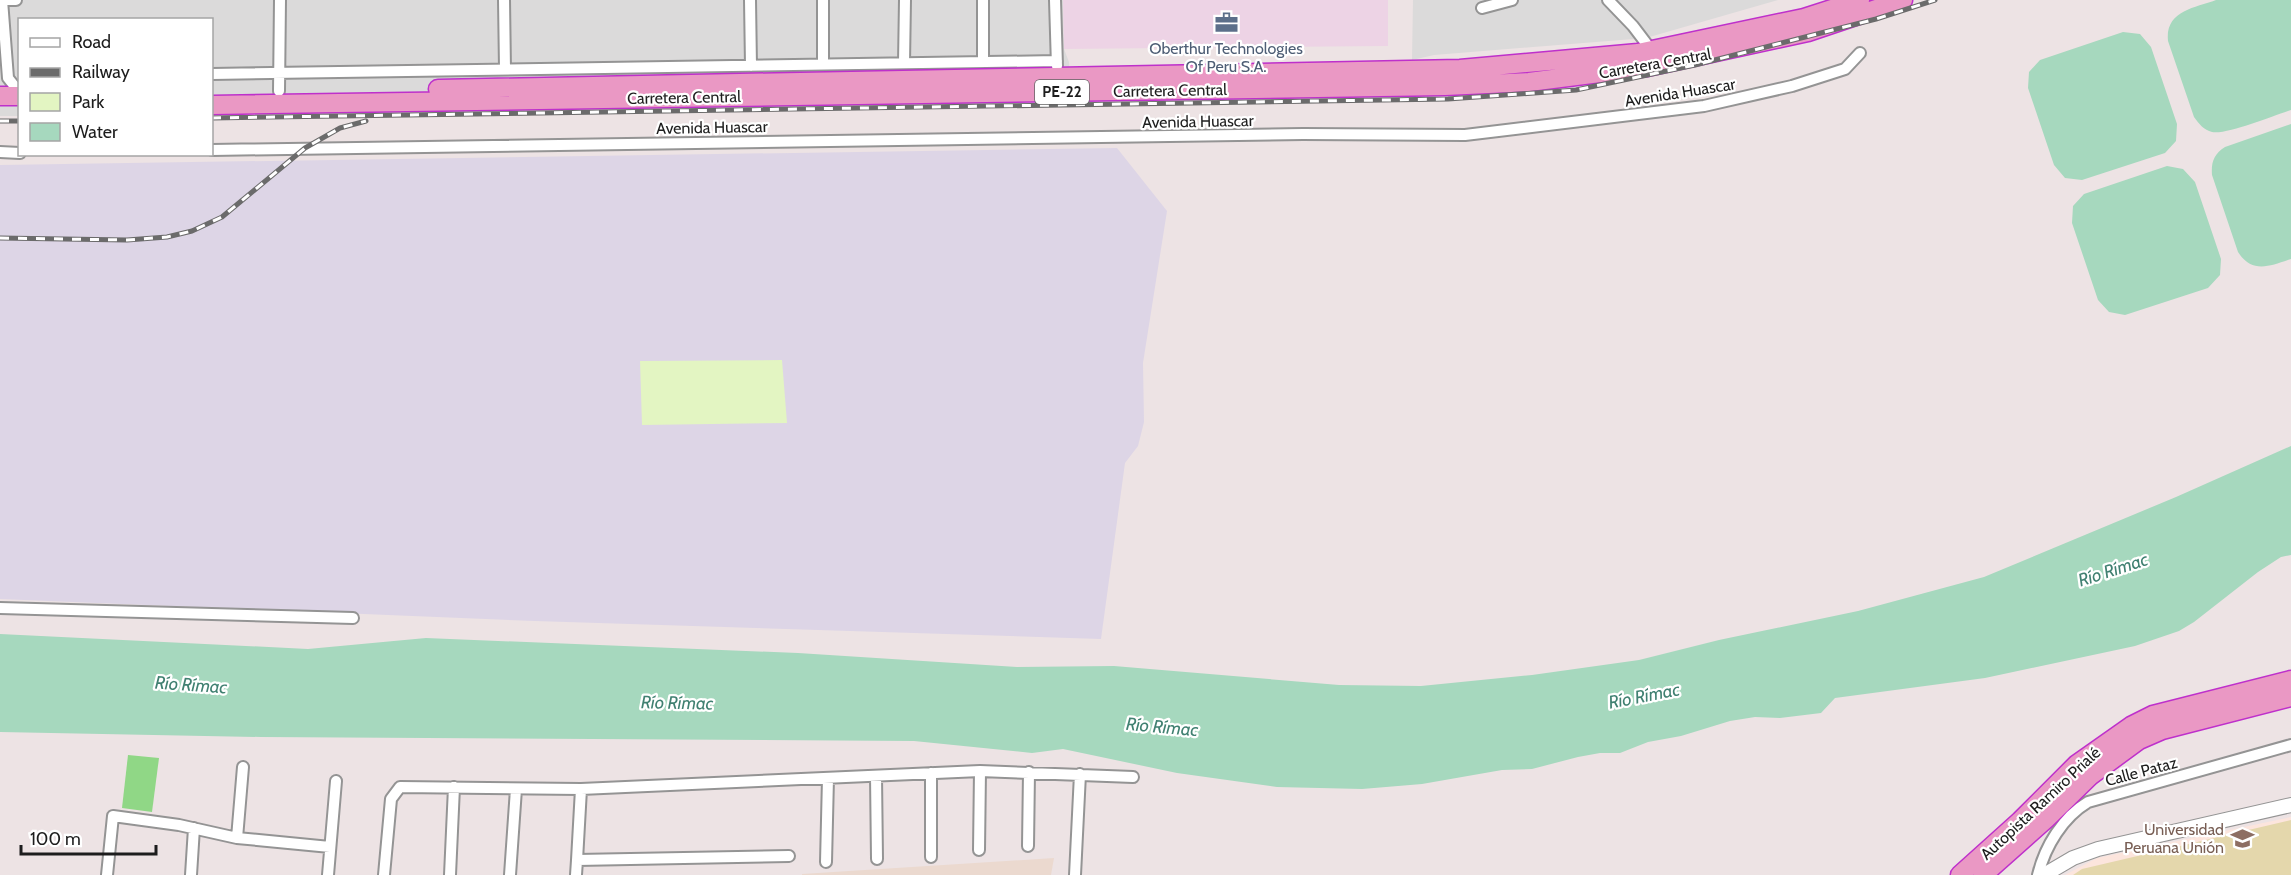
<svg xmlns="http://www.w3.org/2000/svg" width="2291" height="875" font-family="Cabin,sans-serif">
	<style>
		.residential { fill: #dbdada }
		.commercial { fill: #edd3e5 }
		.industrial { fill: #ddd5e6 }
		.education { fill: #fce5dd }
		.farmland { fill: #ebd9cf }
		.grass { fill: #e4d7ac }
		.park { fill: #e3f5c2 }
		.pitch { fill: #90d786 }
		.water { fill: #a6d8be }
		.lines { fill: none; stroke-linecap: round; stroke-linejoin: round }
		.minor-casing { stroke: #949494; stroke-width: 14 }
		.tertiary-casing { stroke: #949494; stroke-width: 16 }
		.trunk-casing { stroke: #be30cb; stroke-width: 21 }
		.minor { stroke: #fff; stroke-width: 10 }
		.tertiary { stroke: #fff; stroke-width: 14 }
		.trunk { stroke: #ea98c4; stroke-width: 18 }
		.rail-casing { stroke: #6b6b6b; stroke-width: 5 }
		.rail { stroke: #fff; stroke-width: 3; stroke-dasharray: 9; stroke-linecap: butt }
		.labels { text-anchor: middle; stroke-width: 4.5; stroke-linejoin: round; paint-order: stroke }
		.shield { fill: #fff; stroke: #616161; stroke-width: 1.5 }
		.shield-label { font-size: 15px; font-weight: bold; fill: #1d1d1d }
		.service-label { font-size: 16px; fill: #4e5e75; stroke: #fff }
		.street-label { font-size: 16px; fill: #1d1d1d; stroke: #fff }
		.education-label { font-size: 16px; fill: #785e54; stroke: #fff; text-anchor: end }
		.water-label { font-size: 18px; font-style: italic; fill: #408071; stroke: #fff }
	</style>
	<rect width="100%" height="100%" fill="#ede3e4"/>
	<path class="residential" d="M0,0H1063L1064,49L1069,62L1070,86L212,113V20H20L19,116H0Z
		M1413,0H1778L1646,38L1434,55L1412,60Z"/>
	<path class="commercial" d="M1063,0H1388V46L1064,49Z"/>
	<path class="industrial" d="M1117,148L1167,211L1143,363L1144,422L1138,446L1125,463L1101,639L535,621L0,599V165Z"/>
	<path class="education" d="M2291,817V875H2065L2097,858Z"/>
	<path class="farmland" d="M1054,858L1051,875H802V874Z"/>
	<path class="grass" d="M2291,820V875H2073L2082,869Z"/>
	<path class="park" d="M782,360L787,423L642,425L640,361Z"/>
	<path class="pitch" d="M128,755L159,758L152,812L122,808Z"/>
	<path class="water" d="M2216,0H2291V110C2275,115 2227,135 2212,132C2204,130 2199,124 2194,117L2168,41C2165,11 2194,8 2216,0Z
		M2123,32L2140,34L2151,47L2177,124L2176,141L2165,153L2082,180L2065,178L2054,165L2028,88L2029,72L2040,60Z
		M2291,124V259C2270,266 2252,274 2238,252L2212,175C2211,162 2214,154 2225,147Z
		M2167,166L2183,169L2195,182L2221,259L2220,275L2208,288L2125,315L2109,312L2098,300L2072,223L2073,206L2084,194Z
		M2291,446V555L2281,557L2258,572L2194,622L2179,631L2135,646L1985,678L1835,698L1821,713L1780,718L1755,717L1730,721L1681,736L1648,742L1620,753H1600L1578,757L1532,769L1502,770L1422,784L1362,789L1277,787L1177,773L1063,749L1032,753L914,741L261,737L0,732V634L308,649L426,638L798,653L1017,667L1114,666L1339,685L1421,686L1532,675L1639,660L1719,640L1858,611L1984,577L2176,497Z"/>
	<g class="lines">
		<defs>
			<path id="minor" d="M0,0H16
				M2,0L8,78L20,93
				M504,0L505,69
				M750,0L751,66
				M823,0V64
				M983,0V62
				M1055,0L1057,66
				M1608,0L1633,26L1652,51
				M1482,8L1512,0
				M904,63L905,0
				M212,74L1057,61
				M279,91L280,0
				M212,150L1303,134L1465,135L1704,106L1792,86L1845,69L1860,53
				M0,152L20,153
				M0,608L353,618
				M931,773V857
				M876,776L877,859
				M237,838L243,767
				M1028,846L1029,772
				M979,850L980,771
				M577,860L581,789
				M826,862L828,778
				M107,875L113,816L179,825L237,838L330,847
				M191,875L194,828
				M328,875L336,781
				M384,875L391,799L400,787L581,789L980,771L1133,777
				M450,875L454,787
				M510,875L516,789
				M576,875L577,860L789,856
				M1075,875L1080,774
				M2038,875C2045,846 2063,817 2088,802L2291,745"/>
			<path id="tertiary" d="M2044,875L2073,858L2098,849L2291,805"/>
			<path id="trunk" d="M438,89L1460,69L1638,53L1804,18L1860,0
				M0,96H20
				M212,105L1445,86L1529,82L1647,67L1808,32L1903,0
				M1960,875L2020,821L2077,764L2131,726L2153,715L2291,680
				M1983,875L2046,819L2090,776L2139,740L2162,730L2291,697"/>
		</defs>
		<use href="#minor" class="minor-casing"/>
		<use href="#tertiary" class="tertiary-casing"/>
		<use href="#trunk" class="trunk-casing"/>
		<use href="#minor" class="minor"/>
		<use href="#tertiary" class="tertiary"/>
		<use href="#trunk" class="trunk"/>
		<defs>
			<path id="rail" d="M212,118L1448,99L1576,90L1695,65L1876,19L1935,0
				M0,121H20
				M0,238L127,240L167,237L192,231L222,217L305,148L340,128L366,121"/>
		</defs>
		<use href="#rail" class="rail-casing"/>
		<use href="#rail" class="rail"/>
	</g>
	<defs>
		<symbol id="office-bare" viewBox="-9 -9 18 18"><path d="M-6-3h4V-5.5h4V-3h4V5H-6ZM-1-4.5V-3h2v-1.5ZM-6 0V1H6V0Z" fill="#5c6f8a" stroke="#fff" stroke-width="2.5" paint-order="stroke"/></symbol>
		<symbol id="university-bare" viewBox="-9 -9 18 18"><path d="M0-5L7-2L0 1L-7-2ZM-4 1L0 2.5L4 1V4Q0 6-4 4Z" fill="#8d6e63" stroke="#fff" stroke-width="2.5" paint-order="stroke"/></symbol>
	</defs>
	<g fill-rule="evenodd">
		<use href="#office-bare" x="1210" y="6" width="33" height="33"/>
		<use href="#university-bare" x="2226" y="822" width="33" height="33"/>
	</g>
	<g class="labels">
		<rect class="shield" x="1035" y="80" width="54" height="24" rx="4.5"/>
		<g class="shield-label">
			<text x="1062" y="97">PE-22</text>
		</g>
		<g class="service-label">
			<text x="1226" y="54">Oberthur Technologies<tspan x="1226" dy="18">Of Peru S.A.</tspan></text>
		</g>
		<g class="street-label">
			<text transform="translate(1655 63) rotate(-10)" y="6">Carretera Central</text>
			<text transform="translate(1170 90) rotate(-1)" y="6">Carretera Central</text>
			<text transform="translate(1680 92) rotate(-9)" y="6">Avenida Huascar</text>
			<text transform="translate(684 97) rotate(-1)" y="6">Carretera Central</text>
			<text transform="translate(1198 121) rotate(-1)" y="6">Avenida Huascar</text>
			<text transform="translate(712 127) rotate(-1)" y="6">Avenida Huascar</text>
			<text transform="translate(2141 771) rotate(-15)" y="6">Calle Pataz</text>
			<text transform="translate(2040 803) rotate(-43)" y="6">Autopista Ramiro Prialé</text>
		</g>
		<g class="education-label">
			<text x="2224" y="835">Universidad<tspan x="2224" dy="18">Peruana Unión</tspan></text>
		</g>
		<g class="water-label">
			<text transform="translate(2113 570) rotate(-18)" y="6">Río Rímac</text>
			<text transform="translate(191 685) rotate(4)" y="6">Río Rímac</text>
			<text transform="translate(1644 696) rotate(-11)" y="6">Río Rímac</text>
			<text transform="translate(677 703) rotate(1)" y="6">Río Rímac</text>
			<text transform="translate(1162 727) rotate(5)" y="6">Río Rímac</text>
		</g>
	</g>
	<rect x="18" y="18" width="195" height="138" fill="#ffffff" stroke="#a5a5a5" stroke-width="1.5"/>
	<rect x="30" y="38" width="30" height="9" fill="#ffffff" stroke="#a5a5a5" stroke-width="1.5"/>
	<text x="72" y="48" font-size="18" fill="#1d1d1d">Road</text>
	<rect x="30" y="68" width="30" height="9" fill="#6b6b6b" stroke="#a5a5a5" stroke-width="1.5"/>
	<text x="72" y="78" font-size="18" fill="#1d1d1d">Railway</text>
	<rect x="30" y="93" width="30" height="18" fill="#e3f5c2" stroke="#a5a5a5" stroke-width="1.5"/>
	<text x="72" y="108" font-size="18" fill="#1d1d1d">Park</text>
	<rect x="30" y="123" width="30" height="18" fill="#a6d8be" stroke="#a5a5a5" stroke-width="1.5"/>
	<text x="72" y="138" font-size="18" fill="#1d1d1d">Water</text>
	<path d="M21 845v9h135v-9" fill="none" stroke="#1d1d1d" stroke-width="3"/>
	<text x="30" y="845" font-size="18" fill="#1d1d1d" stroke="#ffffff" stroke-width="4.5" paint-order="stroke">100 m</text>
</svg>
